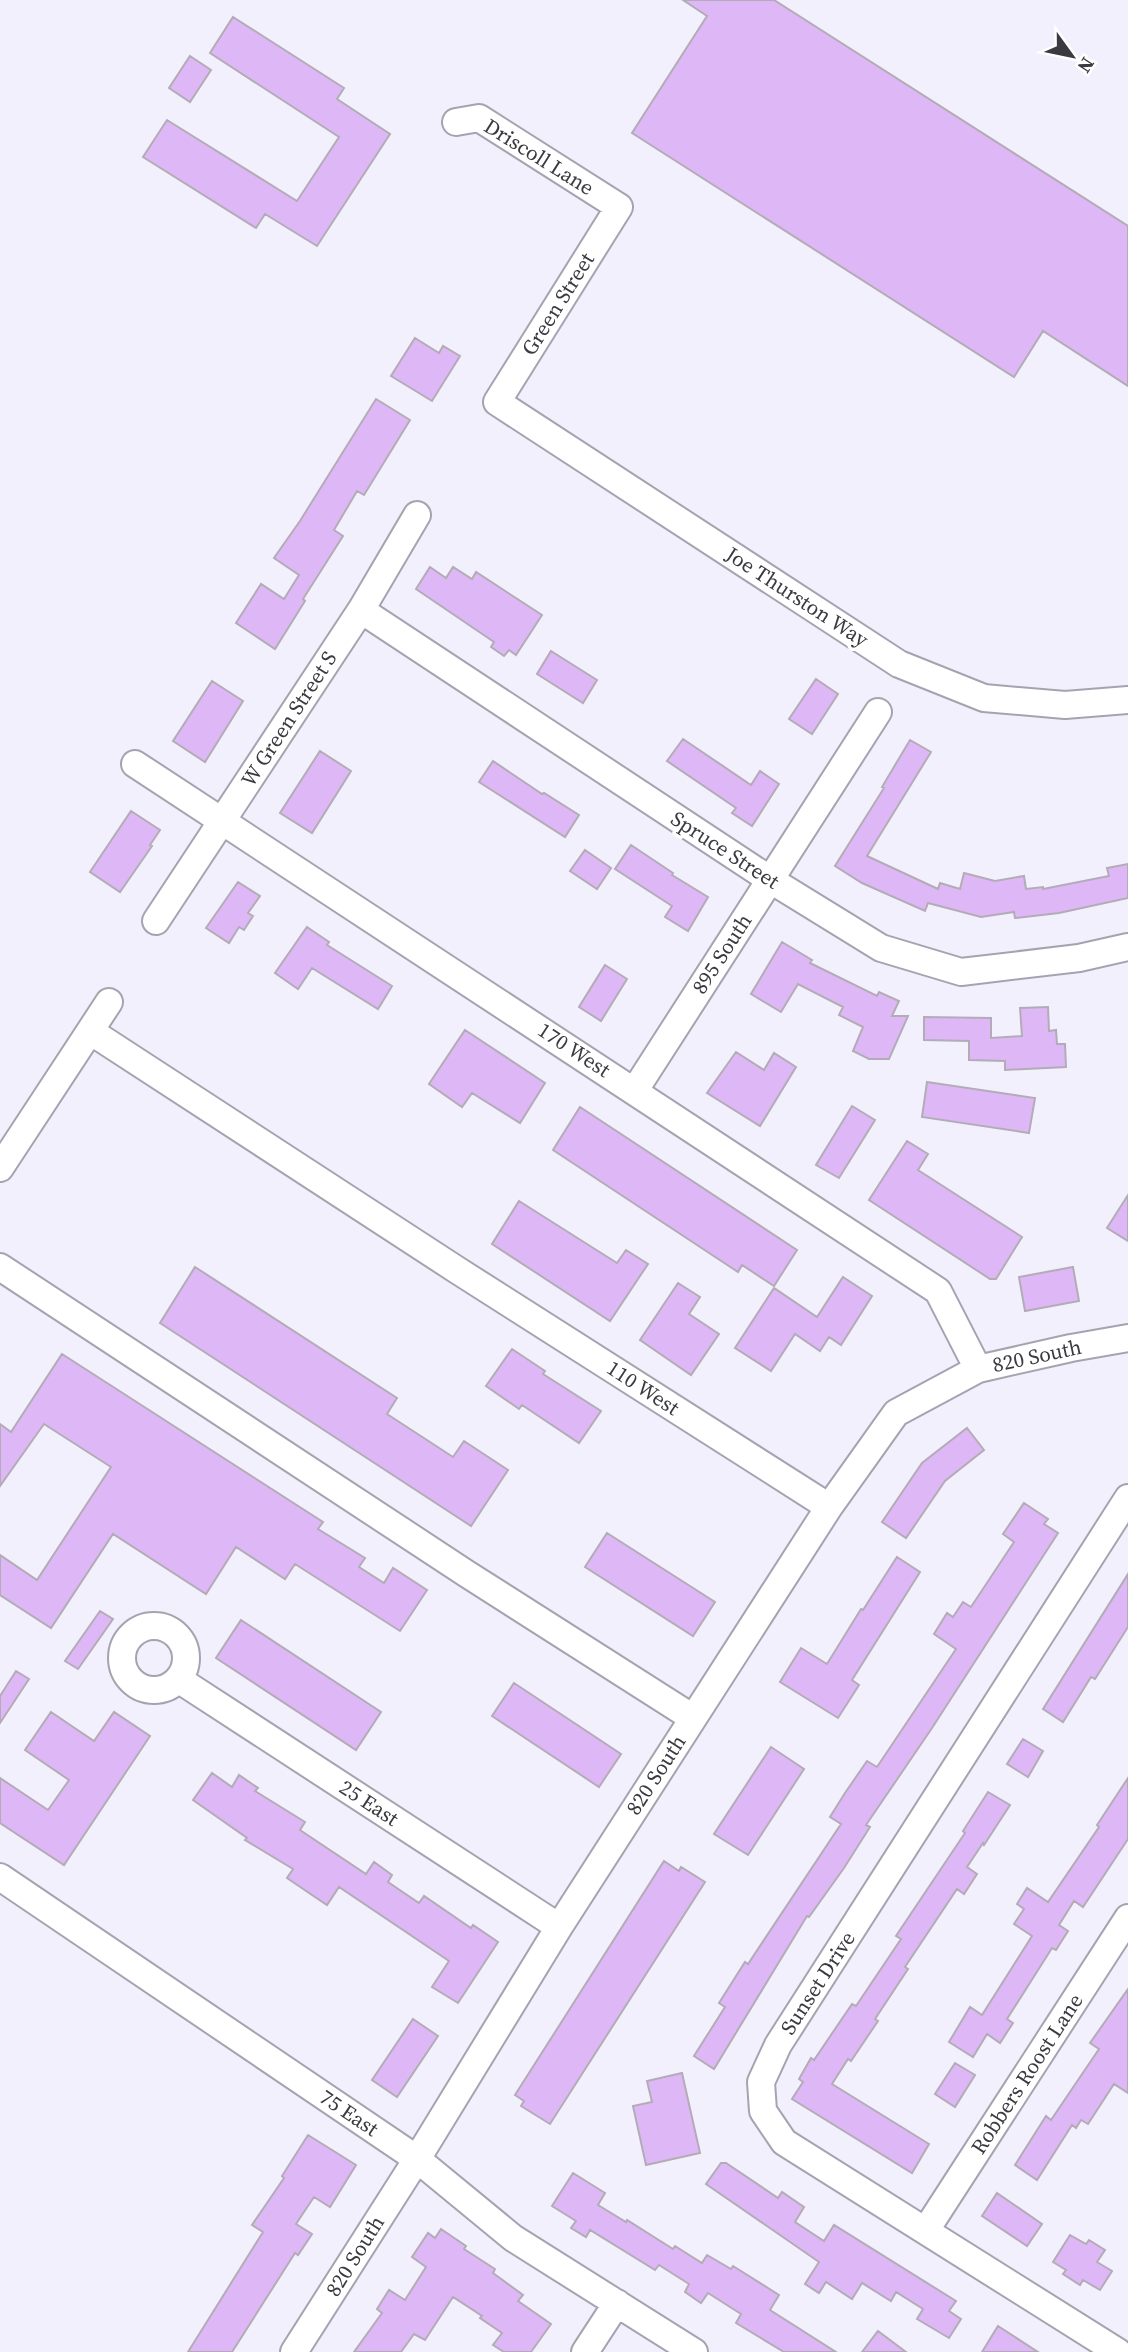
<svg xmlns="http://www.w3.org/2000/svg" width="1128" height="2352" font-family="'Source Serif 4',serif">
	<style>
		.building { fill: #deb8f6; stroke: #b3acb7; stroke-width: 2 }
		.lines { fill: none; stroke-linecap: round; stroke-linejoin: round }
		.minor-casing { stroke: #a6a3b0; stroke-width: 30 }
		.minor { stroke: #fff; stroke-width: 26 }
		.labels { text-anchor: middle; stroke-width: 7; stroke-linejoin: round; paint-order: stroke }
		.street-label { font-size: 21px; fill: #3b3a40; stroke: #fff }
	</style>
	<rect width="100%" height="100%" fill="#f3f0fd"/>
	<path class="building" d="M683,0H774L1128,226V386L1043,331L1014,377L632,133L707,16Z
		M233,17L344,88L337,99L390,134L317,246L265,214L256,228L143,157L167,120L297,201L339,137L210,53Z
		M190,56L211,70L190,102L169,88Z
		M415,338L439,353L443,346L460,356L432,401L391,376Z
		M376,399L410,420L364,495L357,491L334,530L343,536L303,599L305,601L275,649L236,623L261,584L284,599L299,575L274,558L300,521Z
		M430,567L446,578L453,567L472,579L476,572L542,615L516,655L509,650L504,656L491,647L494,642L416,589Z
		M551,651L597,680L583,703L537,674Z
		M816,679L838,694L812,734L789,719Z
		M212,681L243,701L205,762L173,741Z
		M683,739L751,785L760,771L779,784L752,826L732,813L736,808L667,761Z
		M910,740L931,752L867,856L938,889L940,883L960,889L964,873L995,881L1024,876L1026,889L1043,887V889L1109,876L1107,868L1128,864V898L1059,913L1015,918L1014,912L981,917L928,903L925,911L862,883L835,866L884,788L882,787Z
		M320,751L351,771L312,833L280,813Z
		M493,761L542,794L544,793L579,815L565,837L479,782Z
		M131,811L160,830L150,845L152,846L120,892L90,872Z
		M631,845L673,873L672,875L708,897L688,931L665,917L672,906L615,869Z
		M585,850L611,868L597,889L570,871Z
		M238,882L260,896L248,913L253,916L244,930L239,927L229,943L206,928Z
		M307,927L329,942L327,945L392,986L378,1009L312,968L298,989L275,973Z
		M782,942L812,960L810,963L877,996L879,992L899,1001L892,1016H908L889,1059H869L853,1051L863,1027L839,1015L843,1007L798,984L781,1012L751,994Z
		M605,965L627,979L601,1021L579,1007Z
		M1048,1007L1049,1031L1056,1030L1057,1044H1065L1066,1067L1005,1070V1061L969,1060V1041L924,1040V1017L991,1018V1038L1022,1036L1020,1008Z
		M465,1030L545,1083L520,1123L472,1093L462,1107L429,1084Z
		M736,1052L764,1070L774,1053L796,1067L760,1126L707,1093Z
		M927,1082L1035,1098L1029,1133L922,1117Z
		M852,1106L875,1120L839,1178L816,1165Z
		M580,1107L797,1250L774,1286L742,1265L738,1272L553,1150Z
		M907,1141L928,1154L918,1170L1022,1237L996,1279H990L869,1200Z
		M1128,1195V1241L1107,1228Z
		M519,1201L617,1263L626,1250L648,1264L610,1321L492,1244Z
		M195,1267L397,1398L387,1414L453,1457L464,1441L508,1470L471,1526L160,1323Z
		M1073,1267L1079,1301L1025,1311L1019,1277Z
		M843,1277L872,1296L841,1345L829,1337L820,1351L795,1334L771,1371L735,1348L774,1288L817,1317Z
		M678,1283L700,1297L689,1314L719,1334L691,1375L640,1340Z
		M512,1349L545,1371L543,1374L601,1411L579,1443L522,1405L519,1409L486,1386Z
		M62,1354L323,1522L318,1529L365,1558L359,1567L384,1583L393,1568L427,1590L400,1631L295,1564L285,1579L236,1547L206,1594L113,1534L51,1628L0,1595V1555L37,1580L111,1467L44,1424L0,1486V1424L11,1432Z
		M967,1428L984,1450L945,1481L906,1538L882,1522L922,1463Z
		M1024,1503L1048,1519L1044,1524L1058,1533L932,1728L866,1825L870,1827L844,1868L809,1917L807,1916L714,2069L694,2056L725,2007L719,2003L745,1962L748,1964L841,1824L830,1817L845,1793L867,1761L877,1767L956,1649L934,1634L947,1613L953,1617L963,1602L971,1607L1014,1542L1003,1534Z
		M607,1533L715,1602L693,1636L585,1567Z
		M897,1557L920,1572L852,1680L859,1685L838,1718L780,1682L801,1648L827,1664L861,1609L863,1610Z
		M1128,1574V1627L1095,1679L1091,1677L1063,1722L1043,1709Z
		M100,1611L113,1619L78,1669L65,1661Z
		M241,1620L381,1712L356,1750L216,1658Z
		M16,1671L29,1679L0,1723V1696Z
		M514,1683L621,1754L599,1787L492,1716Z
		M51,1712L94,1741L114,1712L150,1736L64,1865L0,1823V1778L48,1810L69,1780L25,1750Z
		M1023,1739L1043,1751L1028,1777L1007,1764Z
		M771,1747L804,1769L748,1855L714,1834Z
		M212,1773L232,1787L239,1775L258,1788L255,1791L305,1822L300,1830L366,1874L374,1862L392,1875L388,1882L419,1903L424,1896L471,1928L473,1925L498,1942L458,2003L432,1987L449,1961L339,1887L327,1905L287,1878L293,1869L245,1840L247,1838L193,1800Z
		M1128,1778V1839L1083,1907L1074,1901L1059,1925L1068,1931L1056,1950L1052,1948L1007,2019L1013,2023L1000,2043L987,2034L973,2057L949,2042L970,2007L982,2015L1032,1936L1014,1924L1024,1909L1017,1904L1027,1888L1048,1902L1099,1827L1097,1825Z
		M988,1792L1010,1805L984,1845L983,1843L967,1867L977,1874L964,1894L957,1889L905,1967L908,1969L875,2019L878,2021L851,2061L848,2059L832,2084L929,2144L912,2173L792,2099L803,2082L799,2079L811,2058L814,2060L852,2004L856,2006L901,1939L896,1936L965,1833L963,1831Z
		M664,1861L679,1871L681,1867L705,1882L550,2124L521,2106L524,2101L515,2095Z
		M1128,1989V2093L1114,2084L1088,2124L1081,2120L1076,2128L1072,2125L1037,2180L1015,2165L1046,2116L1051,2120L1099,2049L1090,2043Z
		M413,2019L438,2036L397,2097L372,2080Z
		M955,2063L975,2075L955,2107L935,2094Z
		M682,2073L700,2153L646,2165L633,2106L652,2102L647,2081Z
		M308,2135L356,2165L330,2207L314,2197L296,2224L312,2234L298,2255L295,2253L232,2352H188L263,2232L252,2225L284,2178L282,2176Z
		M721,2163H726L778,2198L782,2192L804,2207L795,2222L824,2241L834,2225L956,2301L949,2311L961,2319L949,2338L917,2319L923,2309L896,2292L891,2301L862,2283L852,2299L826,2282L819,2293L805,2284L819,2262L706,2184Z
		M573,2173L605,2193L598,2205L626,2222L627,2220L673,2249L675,2246L702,2263L707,2255L731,2269L733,2266L779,2295L770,2310L836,2352H784L736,2323L741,2314L708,2293L701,2303L685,2292L689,2284L659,2265L655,2270L590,2230L586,2237L571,2228L576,2221L552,2206Z
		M997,2193L1042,2224L1027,2246L982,2216Z
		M441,2229L466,2246L464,2249L495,2269L493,2273L523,2295L518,2301L551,2324L531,2352H504L493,2345L502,2333L480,2318L482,2316L453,2297L425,2340L414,2334L401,2352H354L382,2313L377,2309L389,2290L405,2300L426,2267L412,2257L428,2233L435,2238Z
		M1070,2235L1086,2244L1089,2240L1105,2250L1097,2262L1112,2271L1100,2290L1083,2280L1080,2285L1063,2274L1066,2270L1053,2262Z
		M998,2326L1038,2352H982Z
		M878,2331L906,2352H862Z"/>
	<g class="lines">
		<defs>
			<path id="minor" d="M456,122L479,118L619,207L497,402L899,664L984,698L1065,705L1128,700
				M361,610L769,879L881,948L961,972L1079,958L1128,947
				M135,764L938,1291L978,1369
				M156,921L361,610L417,515
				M90,1031L457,1270L829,1507
				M635,1090L878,712
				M0,1168L109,1002
				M0,1267L467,1574L693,1718
				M122 1658a32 32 0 1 1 64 0a32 32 0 1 1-64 0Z
				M178,1679L559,1927
				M0,1877L417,2159L513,2238L694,2352
				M926,2230L1128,1918
				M294,2352L417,2159L559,1927L829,1507L896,1413L978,1369L1071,1348L1128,1338
				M585,2352L617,2303
				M1118,2352L784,2142L763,2111L761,2082L778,2045L1128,1498"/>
		</defs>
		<use href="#minor" class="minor-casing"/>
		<use href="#minor" class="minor"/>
	</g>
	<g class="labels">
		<g class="street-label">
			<text transform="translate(539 157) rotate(32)" y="7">Driscoll Lane</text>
			<text transform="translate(558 304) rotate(-58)" y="7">Green Street</text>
			<text transform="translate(797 597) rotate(33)" y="7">Joe Thurston Way</text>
			<text transform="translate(289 719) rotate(-57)" y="7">W Green Street S</text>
			<text transform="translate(725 850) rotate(33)" y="7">Spruce Street</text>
			<text transform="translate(722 954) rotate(-57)" y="7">895 South</text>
			<text transform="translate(574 1050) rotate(33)" y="7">170 West</text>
			<text transform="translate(1037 1356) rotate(-12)" y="7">820 South</text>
			<text transform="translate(643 1388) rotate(33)" y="7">110 West</text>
			<text transform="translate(656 1775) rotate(-57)" y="7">820 South</text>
			<text transform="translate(369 1803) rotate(33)" y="7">25 East</text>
			<text transform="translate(818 1983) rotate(-57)" y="7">Sunset Drive</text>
			<text transform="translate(1027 2074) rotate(-57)" y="7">Robbers Roost Lane</text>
			<text transform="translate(349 2113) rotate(34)" y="7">75 East</text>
			<text transform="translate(355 2256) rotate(-58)" y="7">820 South</text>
		</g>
	</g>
	<g transform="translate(1072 56) rotate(123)" stroke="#ffffff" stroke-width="5" paint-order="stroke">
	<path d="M0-5L12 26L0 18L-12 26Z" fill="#3b3a40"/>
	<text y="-10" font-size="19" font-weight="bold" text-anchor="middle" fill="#3b3a40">N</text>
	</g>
</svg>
